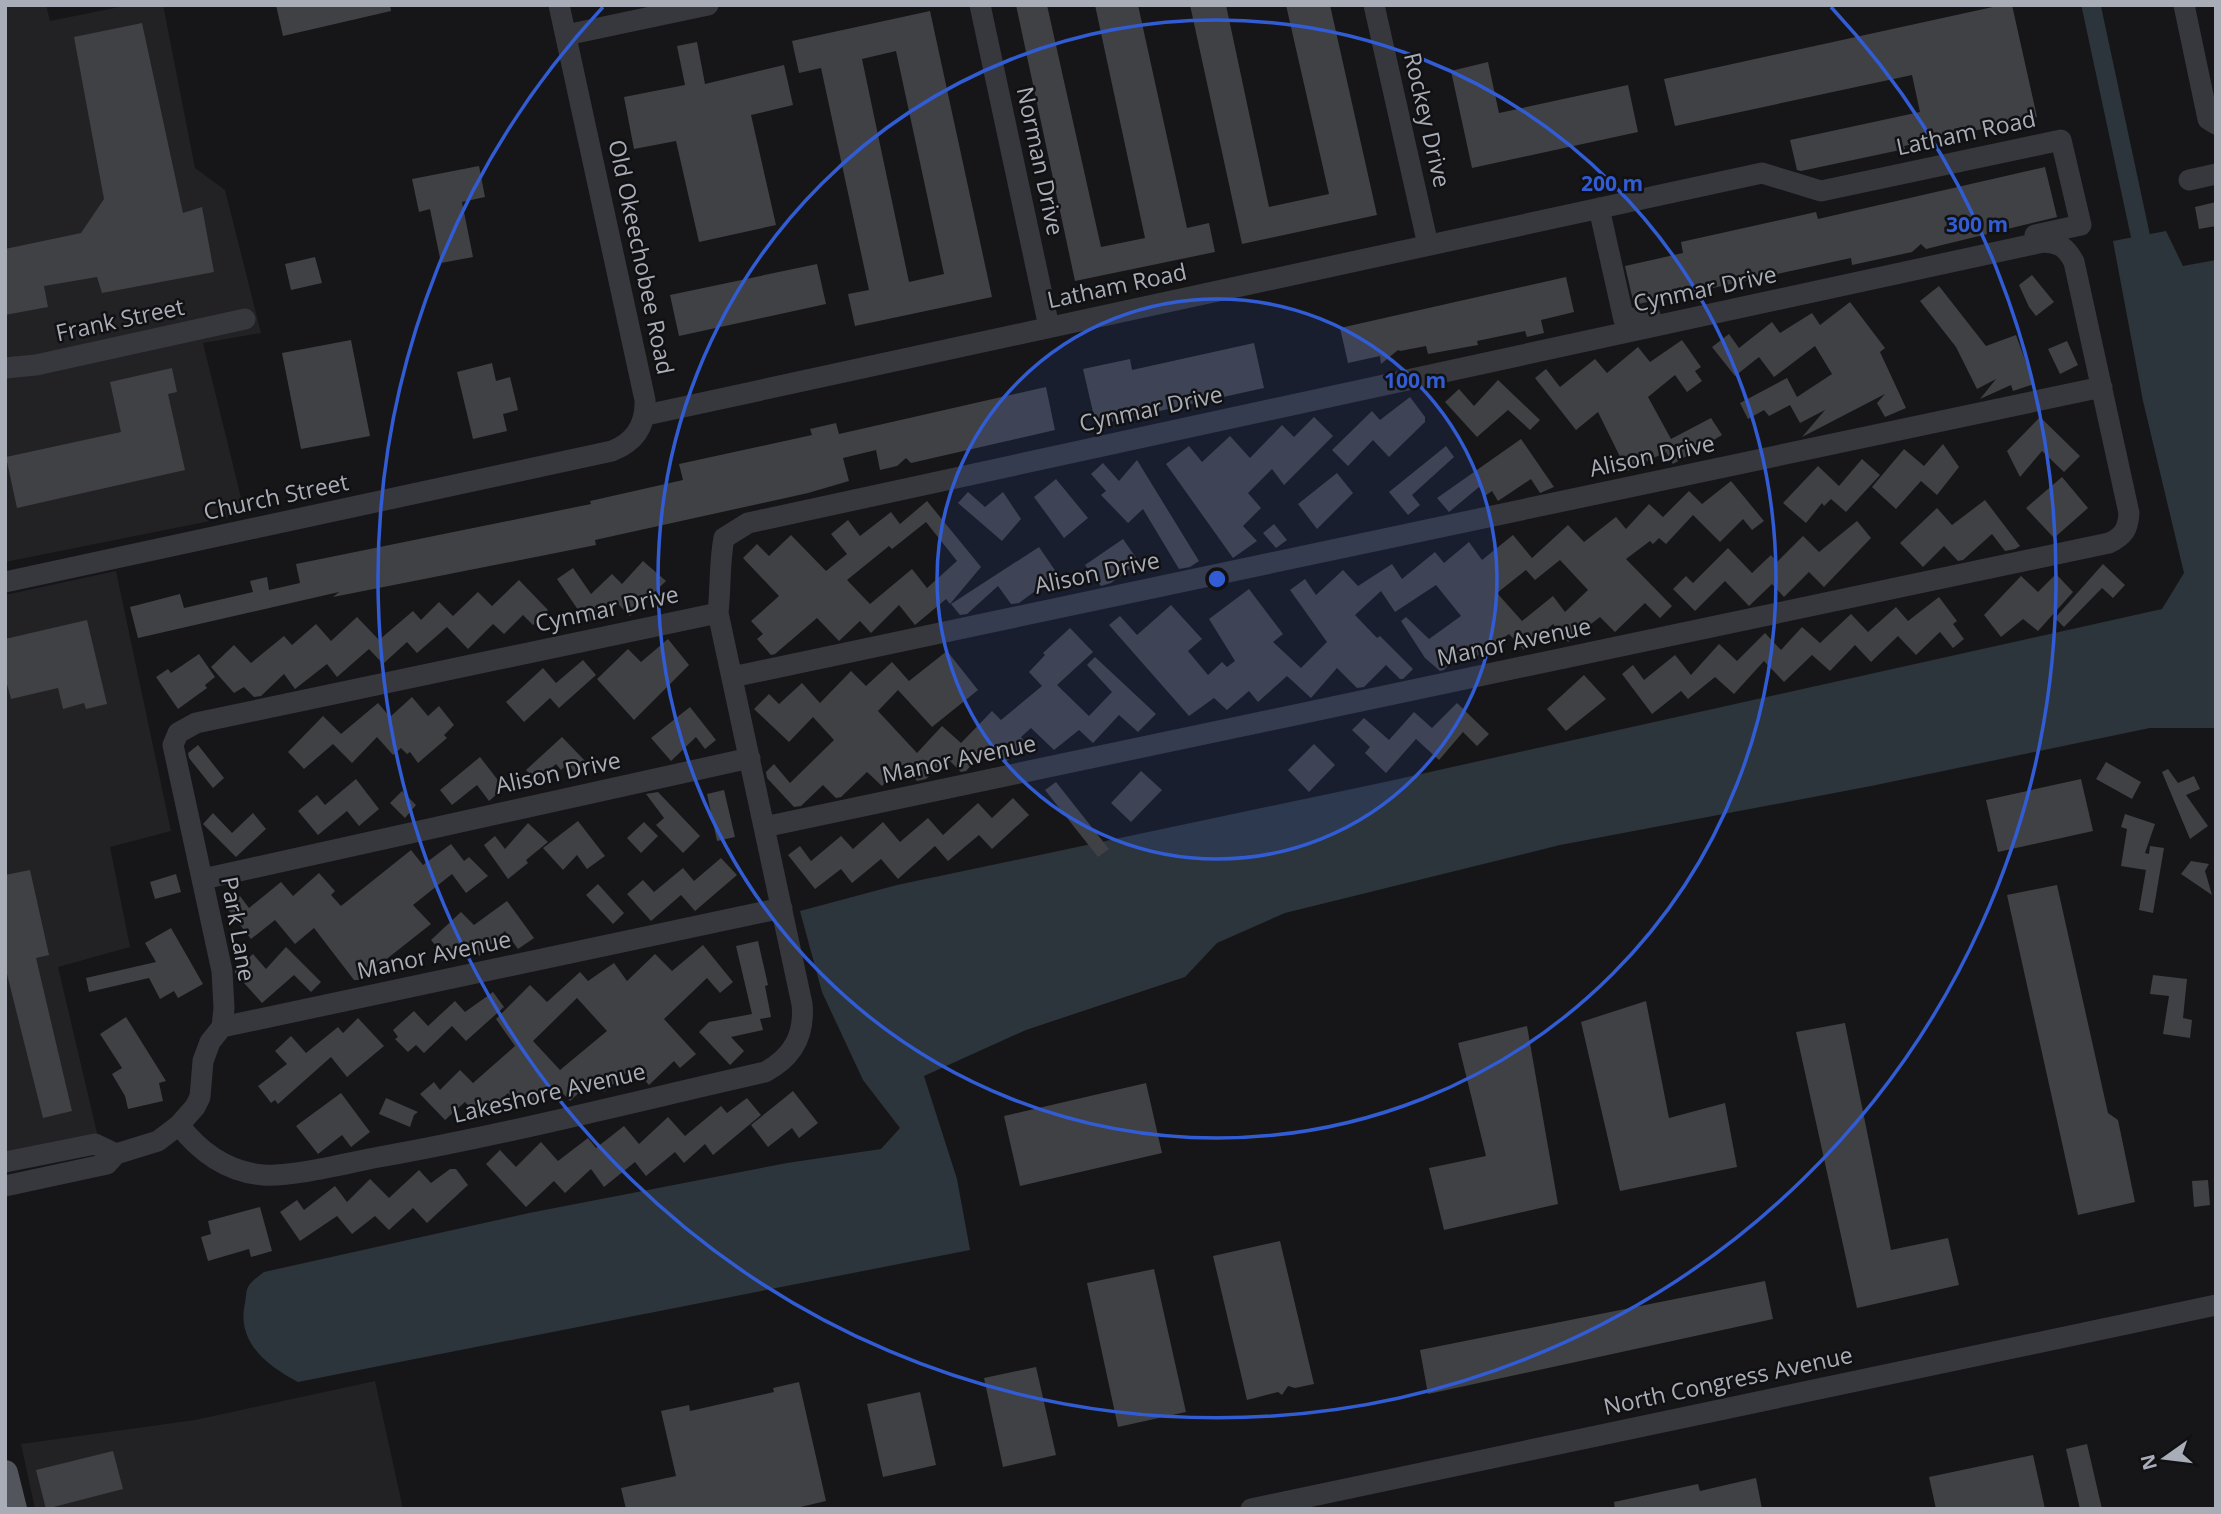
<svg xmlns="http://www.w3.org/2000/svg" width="2221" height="1514" font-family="'Open Sans',sans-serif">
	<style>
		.built { fill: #222225 }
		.water { fill: #2c353c }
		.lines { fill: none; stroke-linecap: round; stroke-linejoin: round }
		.canal { stroke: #2c353c; stroke-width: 19 }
		.building { fill: #404145; fill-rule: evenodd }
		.minor { stroke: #37383d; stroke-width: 21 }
		.major { stroke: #53555c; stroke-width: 26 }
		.ring { fill: none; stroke: #325cd3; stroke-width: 3.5 }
		.labels { text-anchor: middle; stroke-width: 5; stroke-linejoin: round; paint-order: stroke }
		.street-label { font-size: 23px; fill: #a8adb8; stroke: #111113 }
		.centre { fill: #325cd3; stroke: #111113; stroke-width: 3.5 }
		.ring-label { font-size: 21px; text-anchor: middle; font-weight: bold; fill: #325cd3; stroke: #111113; stroke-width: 5; stroke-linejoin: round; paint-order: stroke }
	</style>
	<rect width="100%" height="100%" fill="#161618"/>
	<path class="built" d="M5,5H46L50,21L129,5H163L195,168L225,190L261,333L203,343L245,514L5,562Z
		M116,571L171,831L110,847L130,947L58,967L98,1137L5,1156V595Z
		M375,1381L403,1509H35L21,1444L195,1420Z"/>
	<path class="water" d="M2166,231L2183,266L2216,260V728H2150L1871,786L1560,845L1285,913L1217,943L1185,977L1026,1030L924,1076L957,1179L970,1250L298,1382C267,1366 236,1342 245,1303C246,1298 246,1291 248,1287C251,1281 259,1276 264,1272L529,1213L787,1163L881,1149L900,1128L863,1080L822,992L800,911L897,885L1385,782L2162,609L2184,573L2143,401L2113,241Z"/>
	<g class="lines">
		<path class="canal" d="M2091,5L2146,262"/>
	</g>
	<path class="building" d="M276,5H390L391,11L283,36Z
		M1016,5H1047L1101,247L1145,238L1095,5H1138L1187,228L1209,223L1215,252L1075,281Z
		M1190,5H1226L1269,207L1329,194L1286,5H1330L1377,215L1242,244Z
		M2002,5H2012L2037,117L1904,146L1905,149L1801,171L1797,170L1790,140L1920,112L1912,75L1675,126L1664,79Z
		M930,11L992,297L855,326L848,294L869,290L821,68L799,73L792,41ZM896,51L944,274L909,282L862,59Z
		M142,23L183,213L202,207L214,272L102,293L97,277L44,286L48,307L5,315V249L81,233L104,199L74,37Z
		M697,42L705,84L784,65L793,105L751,115L776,225L699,242L676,141L634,149L624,97L685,85L677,46Z
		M1488,62L1499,113L1628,85L1638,132L1472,168L1451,71Z
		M479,166L485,197L462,202L473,257L441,263L430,209L419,212L412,179Z
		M2045,167L2057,217L1926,249L1921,244L1912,252L1852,265L1851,258L1634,305L1625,266L1683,253L1681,242L1816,212L1818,219Z
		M2216,202V226L2199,229L2195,207Z
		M315,257L322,283L291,290L285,264Z
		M817,264L826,304L679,336L670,295Z
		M2032,275L2054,302L2036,316L2029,307L2019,285Z
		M1566,277L1574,312L1541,320L1544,333L1527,337L1525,331L1477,341L1478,345L1428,354L1426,346L1400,351L1398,350L1381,364L1380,356L1348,363L1340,328Z
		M1939,286L1986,346L2016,335L2034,384L2013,391L2011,385L1980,399L1996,379L1977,389L1956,347L1920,301Z
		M1850,302L1885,348L1880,352L1906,408L1885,417L1877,403L1885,394L1802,437L1825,410L1800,423L1790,405L1769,416L1764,410L1748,419L1740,403L1787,378L1797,397L1832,374L1815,346L1774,377L1759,357L1735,376L1712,347L1729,334L1739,348L1772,322L1780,333L1812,313L1820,325Z
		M351,340L370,436L301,449L282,353Z
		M1682,340L1701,367L1695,371L1702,381L1687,392L1675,375L1648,397L1671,439L1711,418L1722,435L1673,464L1666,452L1627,471L1598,412L1576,430L1535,378L1546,369L1560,387L1595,359L1607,373L1638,347L1650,362Z
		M2067,341L2078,365L2060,374L2048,349Z
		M1254,343L1264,388L1096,425L1083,369L1130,359L1132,370Z
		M492,363L496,381L510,377L518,410L503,414L507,431L473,439L457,372Z
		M172,368L177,392L168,394L185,470L17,508L6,457L121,432L110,382Z
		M1498,380L1540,420L1530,430L1508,410L1477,437L1445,402L1459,389L1474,406Z
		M1046,387L1055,430L911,463L906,458L897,466L880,470L876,450L843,458L849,481L808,493L595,540L596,545L333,597L339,592L138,638L130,607L180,594L184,608L253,592L250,581L267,577L269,590L300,583L296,564L591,504L590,501L683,480L679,464L812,435L810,429L836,423L839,434Z
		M1410,397L1425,417V422L1389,457L1373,440L1348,466L1332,450L1372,411L1380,420Z
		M1314,417L1333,436L1284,485L1272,469L1248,493L1261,508L1243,526L1257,541L1233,558L1166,464L1189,446L1202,462L1230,436L1250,458L1282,425L1294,437Z
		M2040,417L2080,456L2064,472L2042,451L2020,477L2007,451Z
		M1521,439L1554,487L1540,493L1531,479L1498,501L1492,491L1485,496L1479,487L1449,512L1437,498Z
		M1943,444L1959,467L1937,495L1921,481L1896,509L1872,487L1904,449L1924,466Z
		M1446,446L1454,457L1412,495L1420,505L1408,515L1389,492Z
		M1862,459L1880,475L1846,512L1831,499L1824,506L1822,503L1806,523L1783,503L1818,466L1839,486Z
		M1137,460L1199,561L1190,567L1179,569L1143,509L1128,523L1101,495L1106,491L1091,474L1103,463L1119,481Z
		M1337,473L1353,493L1317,529L1298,504Z
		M2062,477L2088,508L2054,538L2026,508Z
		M1056,479L1088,518L1064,538L1034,497Z
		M1731,481L1764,521L1752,530L1743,519L1720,542L1693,515L1666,544L1659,538L1653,544L1650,541L1626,559L1672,606L1660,618L1645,603L1615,632L1600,617L1568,642L1553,624L1524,650L1509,634L1470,661L1463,651L1444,670L1440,671L1425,658L1401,621L1406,617L1429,639L1461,616L1436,585L1395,612L1381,591L1355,615L1377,638L1380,636L1413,669L1403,679H1400L1386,665L1364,687L1357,688L1337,668L1311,698L1287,676L1258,702L1249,691L1227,710L1214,698L1189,716L1109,625L1120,616L1137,635L1171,605L1202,639L1188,651L1208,675L1222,662L1227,667L1235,661L1209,619L1249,589L1283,634L1273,642L1301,668L1327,642L1290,590L1305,579L1316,595L1343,570L1358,586L1392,564L1402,579L1435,552L1444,563L1469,542L1482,560L1513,535L1532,558L1568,525L1584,542L1616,517L1626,529L1649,504L1663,517L1689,491L1702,504ZM1560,560L1588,590L1565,612L1553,596L1522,621L1497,593L1526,570L1535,580Z
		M968,492L985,507L1003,492L1021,519L1002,541L958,503Z
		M1985,500L2020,546L2015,549L2005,551L1992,534L1963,560L1958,561L1944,546L1923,567L1900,543L1937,508L1952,525Z
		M927,501L981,567L950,604L946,599L915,625L899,605L871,633L860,621L839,641L817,618L775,654L771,655L757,639L763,634L751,621L779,596L743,558L757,544L769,556L791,535L826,571L847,554L831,534L848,520L860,536L891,512L900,524ZM926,522L957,561L927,588L912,569L870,604L847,580L889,546L892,549Z
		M1857,521L1871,538L1824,587L1809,572L1784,597L1772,584L1749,606L1725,581L1695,611L1673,589L1686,576L1693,583L1728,548L1752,573L1771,555L1777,562L1803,536L1819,552Z
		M1274,524L1287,540L1276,548L1263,533Z
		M1123,539L1139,562L1111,583L1101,586L1085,565Z
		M1039,547L1063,582L1047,593L1042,586L1019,603L1011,604L998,586L967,614L960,615L951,604Z
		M643,561L666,581L630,616L617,603L587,623L557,579L573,568L591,594L612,574L622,584Z
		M2103,564L2125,585L2113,598L2102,588L2064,627L2055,618Z
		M2056,574L2073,592L2038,631L2023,619L2001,637L1984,615L2021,576L2038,592Z
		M519,580L548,610L533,625L523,615L504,634L493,624L468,649L447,627L417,653L407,642L383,664L369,649L337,677L327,664L295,689L284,674L261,696L254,697L244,687L234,693L211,667L234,645L251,663L284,636L292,645L316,624L331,641L357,617L379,640L413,611L421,620L439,602L453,616L478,592L492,606Z
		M1939,597L1957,621L1953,624L1964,639L1953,648L1940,632L1916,655L1898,636L1871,662L1855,645L1830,671L1812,655L1784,682L1764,661L1734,694L1715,677L1688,699L1681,691L1652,714L1622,674L1633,665L1644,680L1675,655L1691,675L1719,644L1737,661L1765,633L1781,650L1802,627L1820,643L1851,614L1868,632L1896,607L1908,621Z
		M87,620L107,704L86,709L84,703L63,709L58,688L11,699L5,677V639Z
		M1070,628L1093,652L1057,685L1089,716L1112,692L1087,665L1095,657L1156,714L1138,732L1119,715L1093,743L1079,730L1054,750L1031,728L1021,737L1025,742L1006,762L989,746L966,771L961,772L948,759L926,779L917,781L902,765L882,786L867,772L841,797L836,798L823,785L801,806L794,807L767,778L766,772L774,764L790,783L834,740L813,717L789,742L754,709L769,694L779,704L802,683L820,703L851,671L866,686L892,662L909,681L947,651L978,690L932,727L898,690L878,711L917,753L942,726L961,743L992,711L1001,720L1042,686L1029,672L1045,655L1043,653Z
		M668,639L689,665L634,720L597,679L628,649L641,662Z
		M199,654L215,677L205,685L207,688L178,709L156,677L168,669L171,673Z
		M583,660L596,675L559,708L550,698L524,722L506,702L543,668L556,683Z
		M1584,675L1606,699L1566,731L1547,709Z
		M412,697L428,716L439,706L454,725L444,735L447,738L418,763L410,752L407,754L401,748L393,755L377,737L352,763L333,744L304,769L288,752L323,716L341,734L378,703L390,717Z
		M1457,703L1489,734L1477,746L1463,732L1439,760L1416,739L1386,773L1365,753L1370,747L1352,730L1364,718L1389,740L1414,712L1432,728Z
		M690,707L716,740L705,749L696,737L671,761L651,738Z
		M562,737L589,765L578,776L567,764L561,770L556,764L536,781L526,770Z
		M1314,744L1335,765L1309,792L1288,770Z
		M198,745L224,778L213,788L189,758L188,753Z
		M480,757L504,788L489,801L477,785L452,805L440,790Z
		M2106,762L2141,782L2132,799L2096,779Z
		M2168,769L2178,783L2194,776L2200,789L2186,795L2208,826L2190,839L2162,772Z
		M1141,771L1162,790L1131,822L1111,803Z
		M356,779L379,809L359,826L347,811L318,835L298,811L317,795L325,805Z
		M2081,779L2093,831L1998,852L1986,800Z
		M1056,782L1109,849L1098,857L1045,790Z
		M724,790L735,837L717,841L707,794Z
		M402,791L416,805L405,818L390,803Z
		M658,792L700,836L683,853L656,825L664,818L646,794Z
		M1013,798L1029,815L992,849L979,835L948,861L935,846L898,879L881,859L852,883L841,869L815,889L788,855L800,846L811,861L841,836L853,849L883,822L900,842L928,818L943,835L978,803L992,818Z
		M213,813L232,833L253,813L266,829L236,857L203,824Z
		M2125,814L2155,824L2145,853L2149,854L2150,846L2164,848L2153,913L2139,910L2146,870L2121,866L2127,829L2121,827Z
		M578,821L605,856L587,869L577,855L563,870L543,848Z
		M644,822L658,836L641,853L627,838Z
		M528,823L548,842L526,860L528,863L508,879L484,845L495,836L505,849Z
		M451,844L464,861L469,857L488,876L466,893L452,874L413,905L431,924L360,980H354L314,928L295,944L275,920L251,939L226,907L240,896L249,908L281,882L293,896L319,873L335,891L331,895L341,906L411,850L423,865Z
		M721,858L737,875L695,911L681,895L651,921L627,894L643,880L654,892L683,868L694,881Z
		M2191,861L2209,864L2205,871L2212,895L2181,874Z
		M30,870L49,955L36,958L72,1111L43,1118L5,966V875Z
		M176,874L181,892L155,899L150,882Z
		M598,884L624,913L613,924L586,895Z
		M2057,885L2108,1113L2118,1120L2135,1202L2078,1215L2007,895Z
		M507,901L534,938L518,949L505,931L479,956L464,941L443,961L433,950L437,947L431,940L461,912L474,925Z
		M171,928L203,984L178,998L174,991L160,999L149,978L89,992L86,978L156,962L145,943Z
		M758,941L768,985L765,986L771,1017L760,1019L763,1030L731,1037L744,1051L730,1065L699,1032L709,1022L752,1014L736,946Z
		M703,945L733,982L720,993L707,978L664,1019L696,1054L680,1068L674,1061L649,1085L633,1067L604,1092L594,1079L570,1101L554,1084L529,1106L520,1096L514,1101L508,1093L481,1119L465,1102L445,1120L420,1094L434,1082L440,1090L460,1070L473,1083L515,1046L496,1019L530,985L547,1002L580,972L588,981L614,963L627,981L655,954L672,971ZM577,998L607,1031L560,1070L533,1041Z
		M286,947L321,982L311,992L294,975L262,1003L235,973V970L253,954L266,969Z
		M2153,975L2187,979L2183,1018L2192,1020L2190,1038L2163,1034L2169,996L2150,994Z
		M493,992L504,1007L466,1041L452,1026L424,1053L416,1045L408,1052L395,1039L398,1037L393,1030L414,1011L428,1026L455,1001L465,1012Z
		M1646,1001L1669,1118L1725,1103L1737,1167L1620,1191L1581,1022Z
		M126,1017L166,1081L159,1083L163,1101L128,1109L125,1096L112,1074L122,1068L100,1034Z
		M358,1018L384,1046L347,1077L331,1057L278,1104L275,1100L271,1103L258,1086L287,1064L275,1051L291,1036L306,1053L338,1027L343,1033Z
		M1845,1023L1891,1250L1948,1238L1959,1285L1857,1308L1796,1032Z
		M1527,1026L1558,1204L1444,1230L1429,1168L1486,1156L1458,1043Z
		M1146,1083L1162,1153L1020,1186L1004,1116Z
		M793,1091L818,1123L799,1138L792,1128L768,1147L751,1125Z
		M341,1093L370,1132L351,1147L342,1135L318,1154L296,1126Z
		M386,1098L418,1112L414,1115L410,1127L379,1114Z
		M747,1098L761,1115L713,1155L705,1144L684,1163L675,1152L646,1176L635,1162L604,1187L591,1169L565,1193L554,1181L526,1207L486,1164L500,1150L516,1167L541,1142L558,1161L588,1138L596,1148L624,1126L639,1144L668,1117L685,1136L721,1106L727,1113Z
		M450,1169H456L468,1185L427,1223L413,1208L389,1230L375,1216L352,1234L337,1216L300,1241L280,1212L297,1200L304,1210L335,1186L347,1202L370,1179L389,1198L419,1170L431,1183Z
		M2208,1180L2210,1205L2194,1207L2192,1181Z
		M260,1207L272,1251L251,1257L249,1249L208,1261L201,1237L211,1234L208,1221Z
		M1280,1241L1314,1384L1295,1388L1288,1386L1282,1395L1278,1392L1247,1400L1213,1256Z
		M1154,1269L1186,1412L1118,1427L1087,1283Z
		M1765,1281L1773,1319L1428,1394L1420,1350Z
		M1036,1367L1056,1455L1003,1467L984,1378Z
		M799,1382L826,1501L792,1509H626L621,1488L676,1476L661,1411L689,1405L690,1411L774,1392L773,1388Z
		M920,1392L936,1465L883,1477L867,1404Z
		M2087,1444L2102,1509H2080L2066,1449Z
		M113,1451L123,1489L46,1509L36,1470Z
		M2033,1455L2045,1509H1936L1929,1477Z
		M1756,1478L1762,1509H1615L1614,1502L1698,1484L1700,1491Z"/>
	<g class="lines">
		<path class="minor" d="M980,5L1049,327
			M1374,5L1428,245
			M2184,5L2208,119L2216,124
			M566,35L708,5
			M2189,180L2216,174
			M1599,208L1624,320L1650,315
			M5,368L36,365L245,319
			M646,415L1762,173L1821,191L2061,140L2081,225L2035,235
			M5,582L612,451C635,442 646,425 645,400L559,5
			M732,677L2102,387
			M203,879L750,758
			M222,1027L782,908
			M179,1125C200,1152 227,1172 263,1175C294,1177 347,1163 379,1157C508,1134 637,1101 765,1072C793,1057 805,1035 802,1004L718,613C721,586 719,564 724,538L748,523L2043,242C2060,243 2066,247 2074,262L2129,513C2128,529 2124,536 2109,543L764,827
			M5,1162L95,1144L116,1154
			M5,1186L107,1164L116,1154L158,1141L179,1125L195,1107L200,1097L203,1061L210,1042L222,1027L224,1008L222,971L173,745L178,733L196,723L718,613
			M1251,1509L2216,1305"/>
		<path class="major" d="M5,1473L14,1509"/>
	</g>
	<circle cx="1217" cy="579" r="280" fill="#325cd3" fill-opacity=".12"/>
	<g class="ring">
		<circle cx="1217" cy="579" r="280"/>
		<circle cx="1217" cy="579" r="559"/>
		<path d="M1831 7A839 839 0 1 1 603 7"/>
	</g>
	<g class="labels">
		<g class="street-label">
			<text transform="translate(1427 120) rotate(77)" y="8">Rockey Drive</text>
			<text transform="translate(1966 133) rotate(-12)" y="8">Latham Road</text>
			<text transform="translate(1040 161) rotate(78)" y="8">Norman Drive</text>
			<text transform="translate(641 257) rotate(78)" y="8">Old Okeechobee Road</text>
			<text transform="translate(1117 286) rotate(-12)" y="8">Latham Road</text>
			<text transform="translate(1705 289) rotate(-12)" y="8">Cynmar Drive</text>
			<text transform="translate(120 320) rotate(-12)" y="8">Frank Street</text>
			<text transform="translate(1151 409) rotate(-12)" y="8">Cynmar Drive</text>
			<text transform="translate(1652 456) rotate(-12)" y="8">Alison Drive</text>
			<text transform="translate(276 497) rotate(-12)" y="8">Church Street</text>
			<text transform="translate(1097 573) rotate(-12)" y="8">Alison Drive</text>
			<text transform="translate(607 609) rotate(-12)" y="8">Cynmar Drive</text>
			<text transform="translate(1514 642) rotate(-12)" y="8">Manor Avenue</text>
			<text transform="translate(959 759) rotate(-12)" y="8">Manor Avenue</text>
			<text transform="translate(558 773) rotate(-12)" y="8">Alison Drive</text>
			<text transform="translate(238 929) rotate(80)" y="8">Park Lane</text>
			<text transform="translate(434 955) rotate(-12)" y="8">Manor Avenue</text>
			<text transform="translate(549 1093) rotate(-13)" y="8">Lakeshore Avenue</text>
			<text transform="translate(1728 1381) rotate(-12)" y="8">North Congress Avenue</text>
		</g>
	</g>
	<circle cx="1217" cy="579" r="10" class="centre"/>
	<g class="ring-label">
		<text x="1612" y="191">200 m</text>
		<text x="1977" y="232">300 m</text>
		<text x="1415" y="388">100 m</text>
	</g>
	<rect width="2221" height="1514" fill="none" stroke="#a8adb8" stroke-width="14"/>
	<g transform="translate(2165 1458) rotate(256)" stroke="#111113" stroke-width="5" paint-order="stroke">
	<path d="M0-5L12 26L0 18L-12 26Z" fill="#a8adb8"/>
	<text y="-10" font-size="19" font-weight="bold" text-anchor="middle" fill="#a8adb8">N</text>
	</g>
</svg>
